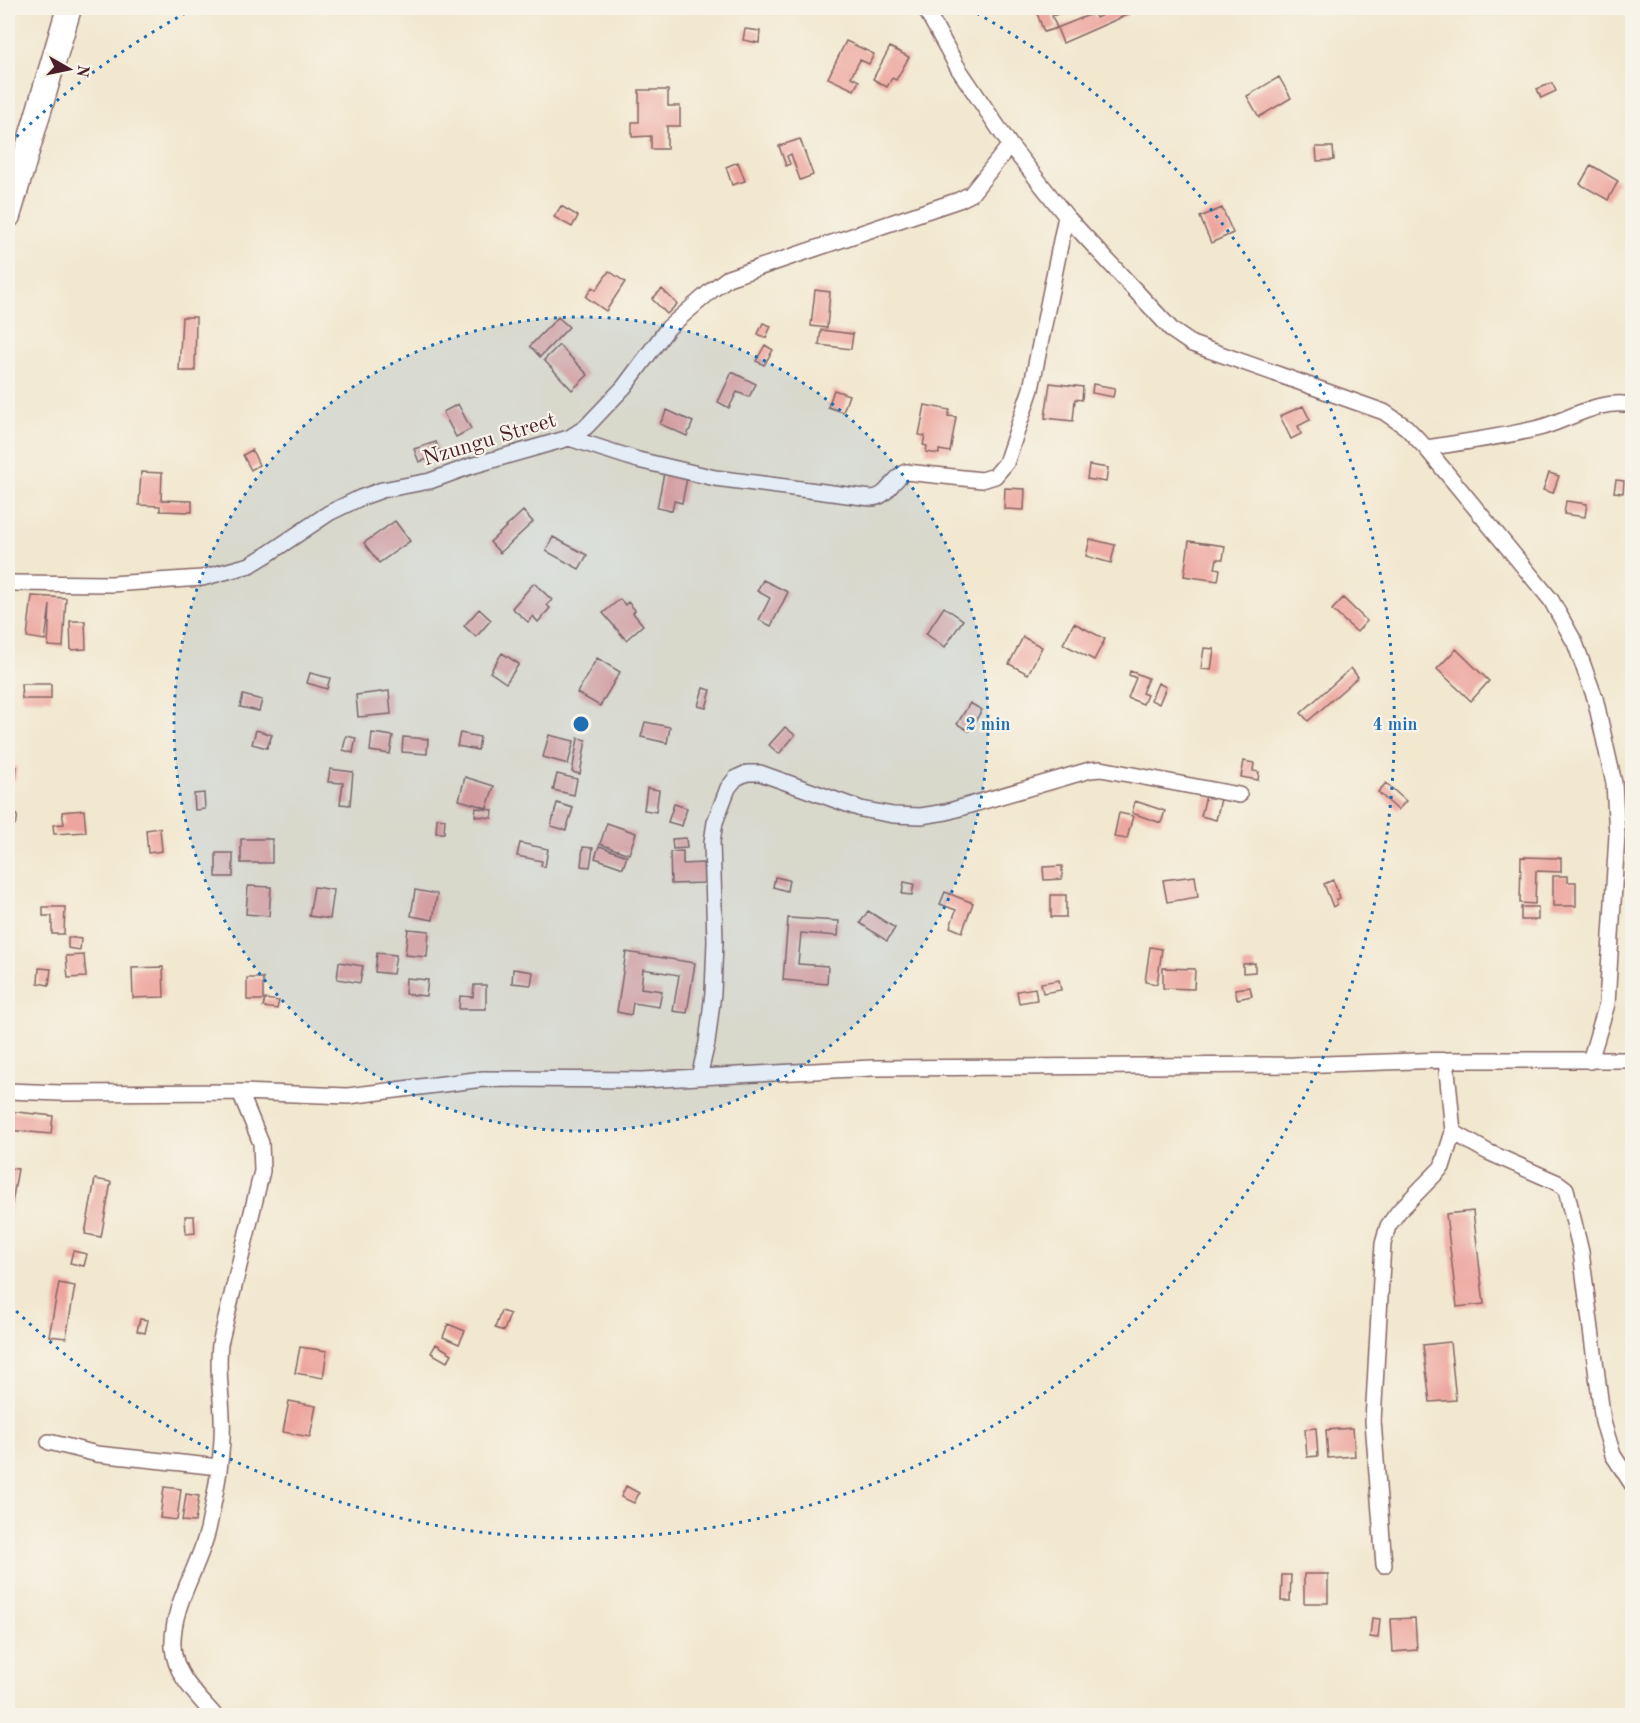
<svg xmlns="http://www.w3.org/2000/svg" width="1640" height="1723" font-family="'Old Standard TT',serif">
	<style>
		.building { fill: #eda69f }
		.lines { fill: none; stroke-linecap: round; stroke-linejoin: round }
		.minor-casing { stroke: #856564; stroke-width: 18 }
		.primary-casing { stroke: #856564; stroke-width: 27 }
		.minor { stroke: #fff; stroke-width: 15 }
		.primary { stroke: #fff; stroke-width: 24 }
		.ring { fill: none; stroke: #1f6fb2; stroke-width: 3; stroke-dasharray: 3 6 }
		.labels { text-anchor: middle; stroke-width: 4.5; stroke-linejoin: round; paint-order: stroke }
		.street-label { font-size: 22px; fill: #4a1f2b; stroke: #f7f3e8 }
		.centre { fill: #1f6fb2; stroke: #f7f3e8; stroke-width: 3 }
		.ring-label { font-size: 18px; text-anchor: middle; font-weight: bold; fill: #1f6fb2; stroke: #f7f3e8; stroke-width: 4.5; stroke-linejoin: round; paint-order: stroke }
	</style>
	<rect width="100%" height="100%" fill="#f7f3e8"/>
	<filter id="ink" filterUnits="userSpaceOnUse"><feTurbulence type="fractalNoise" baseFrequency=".0167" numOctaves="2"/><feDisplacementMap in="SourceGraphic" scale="12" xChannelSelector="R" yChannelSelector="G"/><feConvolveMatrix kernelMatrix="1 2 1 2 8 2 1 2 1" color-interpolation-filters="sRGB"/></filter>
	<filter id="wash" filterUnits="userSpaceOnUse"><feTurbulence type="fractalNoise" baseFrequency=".008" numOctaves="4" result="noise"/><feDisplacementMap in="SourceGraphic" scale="24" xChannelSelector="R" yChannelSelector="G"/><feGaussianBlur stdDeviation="1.35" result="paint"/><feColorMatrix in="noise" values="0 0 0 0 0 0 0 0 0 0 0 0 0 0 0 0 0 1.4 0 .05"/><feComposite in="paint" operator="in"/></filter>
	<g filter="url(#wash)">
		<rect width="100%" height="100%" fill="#f2e7cf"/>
		<g id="blocks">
			<path class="building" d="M1035,8H1074L1052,16L1057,28L1044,32Z
				M1117,8L1120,12L1127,9L1129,14L1063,43L1057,28L1094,13L1096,18Z
				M745,29L760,31L759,43L743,40Z
				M846,41L874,54L869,64L860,60L851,77L859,81L854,90L828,78Z
				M890,47L909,57L896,80L892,78L887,87L873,79Z
				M1279,77L1291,98L1259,117L1247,96Z
				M1552,83L1556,91L1541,98L1537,89Z
				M639,90H668V106H680V126H667V149H651V136L632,137V122H639Z
				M800,139L813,175L800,180L791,154L787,156L790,164L786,166L779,146Z
				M1316,147H1333L1334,160L1317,161Z
				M738,162L745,181L732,185L726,167Z
				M1591,165L1618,181L1608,200L1580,184Z
				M561,206L578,216L572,227L554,217Z
				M1222,208L1233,233L1211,243L1200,217Z
				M609,271L625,282L606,311L586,297L592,287L596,290Z
				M662,289L677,304L667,314L652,299Z
				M815,290L830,292L827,328L811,326Z
				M182,317H196L195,371H179Z
				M558,317L569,327L540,357L530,346Z
				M763,323L771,326L766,338L758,334Z
				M821,330L853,334L851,349L819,345Z
				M559,345L588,375L572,390L544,360Z
				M765,345L773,350L764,365L756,361Z
				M732,372L756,384L749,397L737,392L729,408L718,402Z
				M1050,383L1083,387L1082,400L1075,399L1073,421L1045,418Z
				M1093,384L1115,388L1113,397L1092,393Z
				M834,390L849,395L843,412L828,407Z
				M458,404L471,429L456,437L443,412Z
				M925,405L950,410L948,416L956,417L950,452L939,450V454L926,452L927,446L923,445L925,436L919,435Z
				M1303,406L1310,420L1298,426L1301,434L1291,439L1280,416Z
				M667,410L693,422L687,436L660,424Z
				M436,442L440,455L419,462L414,449Z
				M252,450L259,465L251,470L243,455Z
				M1089,465L1108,468L1106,482L1087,479Z
				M141,472L162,473L161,500L192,501V512L160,511V506L139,505Z
				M664,473L687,478L682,503L674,501L672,511L657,508Z
				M1549,473L1559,476L1553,493L1543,490Z
				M1616,480L1624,481L1623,493L1614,492Z
				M1005,488L1025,489L1024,510L1004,509Z
				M1566,501L1587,504L1585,517L1564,514Z
				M523,511L533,522L500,553L490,542Z
				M395,521L410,541L379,563L364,543Z
				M553,537L587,555L579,569L546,551Z
				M1090,539L1115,545L1111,563L1086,556Z
				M1189,541L1225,546L1223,559H1217L1215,568L1220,569L1218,581L1184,576Z
				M763,580L788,592L771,626L759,620L770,598L757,591Z
				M534,583L552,600L547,605L550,608L538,622L533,616L528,622L512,608Z
				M32,596L66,598L63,647L48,646L50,605L45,640L27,637Z
				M1343,598L1367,621L1357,632L1332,610Z
				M620,599L625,605L628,602L635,610L633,613L643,625L626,640L603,613Z
				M944,607L963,620L945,647L926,634Z
				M479,609L491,620L476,637L464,626Z
				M70,621H85L86,649L71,650Z
				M1074,623L1105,639L1094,660L1063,644Z
				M1023,637L1042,647L1028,674L1009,664Z
				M1204,648L1214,649L1211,670L1201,669Z
				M1456,649L1489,681L1471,701L1437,669Z
				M502,653L519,664L506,683L490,672Z
				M597,658L620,672L600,706L577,693Z
				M1351,668L1358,677L1308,721L1301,713Z
				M1130,671L1148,678L1142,693L1147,695L1143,704L1128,698L1136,678L1129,675Z
				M310,673L330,678L327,689L307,683Z
				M1158,683L1166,687L1159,704L1151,700Z
				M21,684H51V699H22Z
				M703,688L711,690L706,708L698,706Z
				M389,691L391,714L358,717L356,695Z
				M243,695L262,700L259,711L240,707Z
				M970,703L982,710L969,731L957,724Z
				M645,722L670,727L667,743L641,737Z
				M785,727L795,735L779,754L769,745Z
				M256,730L272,735L267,748L252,744Z
				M372,733L393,736L390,754L370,751Z
				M460,733L480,737L478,750L457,746Z
				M549,735L574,741L568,764L543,757Z
				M346,736L356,738L353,753L343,750Z
				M403,737L428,739L427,754L402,752Z
				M578,738L586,740L580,774L572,772Z
				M1244,761L1254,763L1253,771L1259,772L1258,780L1241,777Z
				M8,766L17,767L15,781L8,780Z
				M330,769L353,772L350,805L340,804L343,783L328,782Z
				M557,774L577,779L574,795L553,790Z
				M465,777L494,786L487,808L459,800Z
				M1386,783L1406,801L1398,810L1378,792Z
				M647,788L659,790L656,812L644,810Z
				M204,793L205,809L195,810L194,794Z
				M1206,796L1221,799L1216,820L1201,816Z
				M1135,801L1165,811L1161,823L1132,813Z
				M557,803L573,808L566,830L551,826Z
				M674,804L687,808L682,826L668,822Z
				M476,808L493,810L492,818L475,816Z
				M84,810L86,832L54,834L53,825L64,824L62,812Z
				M1119,813L1133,816L1127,839L1114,837Z
				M437,818L445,819L444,833H436Z
				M607,823L636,833L629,854L600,844Z
				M160,828L162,851L148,853L146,830Z
				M686,838L687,848L673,849L672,839Z
				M241,839H272V863H241Z
				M520,843L548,849L545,867L541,866L542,861L517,856Z
				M599,846L627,856L623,868L595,858Z
				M583,847L593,848L590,867L581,866Z
				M683,851V864L703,863L704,883L671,884L670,852Z
				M216,853H233V877H216Z
				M1521,857L1561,858V872L1536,871L1535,904L1520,903Z
				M1062,866V879L1044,880L1043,867Z
				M1195,876L1198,897L1167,902L1163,880Z
				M1553,876H1568V882H1576V906H1553Z
				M775,877L789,880L787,891L773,887Z
				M1333,880L1340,898L1336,900L1337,904L1333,907L1324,884Z
				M904,882L914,884L912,895L902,894Z
				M248,886L271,887L269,916L246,914Z
				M314,887L334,890L330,919L309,916Z
				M415,890L437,894L433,920L411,916Z
				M945,892L973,903L962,932L950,927L956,910L940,904Z
				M1051,895H1066V917H1051Z
				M43,907H65L64,934H52V916H43Z
				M1521,907H1538V920H1521Z
				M868,911L895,928L887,941L860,923Z
				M788,918L839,921L838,936L801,933L798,964L828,966L827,984L783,980Z
				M408,929L429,931L427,957L405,955Z
				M68,937L81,939L80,950L68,948Z
				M1150,947L1162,949L1157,984L1145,982Z
				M626,952L695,963L687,1013L673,1011L679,975L643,969L641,988L662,991L659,1007L633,1003L631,1015L617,1012Z
				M377,953L396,955L393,974L375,972Z
				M84,955L86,977L68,978L66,956Z
				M339,962L363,966L360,983L337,979Z
				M1255,963V972L1243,973V964Z
				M163,967L164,997L133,998L132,968Z
				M39,968L51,969L49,985L38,983Z
				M1163,968L1195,969L1194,989L1163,988Z
				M513,969L533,972L531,985L512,983Z
				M247,978H263V1000H247Z
				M406,978L428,980L426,996L405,994Z
				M1059,980L1061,990L1043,993L1041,983Z
				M474,985H486V1009H459L460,996L473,997Z
				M1250,987L1252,996L1237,999L1235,989Z
				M1035,988L1037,1000L1019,1003L1017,991Z
				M265,999L279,1001L277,1009L263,1007Z
				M8,1111L53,1116L51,1134L8,1130Z
				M8,1168L18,1169L9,1220H8Z
				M95,1179L111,1182L101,1237L85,1234Z
				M1473,1211L1484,1304L1457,1307L1446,1214Z
				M185,1216H194L195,1233L186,1234Z
				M73,1251L87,1254L84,1266L70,1263Z
				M59,1283L75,1286L66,1338L49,1336Z
				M501,1311L510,1314L504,1331L495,1328Z
				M140,1319L148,1320L145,1333L137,1331Z
				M448,1324L465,1331L459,1344L443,1337Z
				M1450,1342L1456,1400L1430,1402L1423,1345Z
				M436,1344L452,1354L447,1362L431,1353Z
				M300,1347L327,1351L323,1378L295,1373Z
				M289,1401L316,1406L310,1437L283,1432Z
				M1316,1428L1318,1456L1307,1457L1305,1429Z
				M1353,1428L1355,1456L1328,1458L1326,1430Z
				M626,1486L639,1493L634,1503L621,1497Z
				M164,1487L181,1489L177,1520L160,1518Z
				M186,1494L199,1496L195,1522L182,1521Z
				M1304,1574H1328V1603H1304Z
				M1282,1575H1291L1290,1601H1281Z
				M1372,1618L1380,1619L1378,1638L1370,1637Z
				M1415,1618L1417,1650L1393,1652L1391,1619Z"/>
		</g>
	</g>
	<g filter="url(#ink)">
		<use href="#blocks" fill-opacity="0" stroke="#856564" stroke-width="1.5"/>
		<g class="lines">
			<defs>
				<path id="minor" d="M925,8L958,68L1010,145L1066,216L1173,331L1192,344L1384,412L1406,427L1426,448L1551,600L1575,643L1595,698L1614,783L1617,835L1607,1004L1590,1061
					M569,438L638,460L715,478L871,498C888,498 892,478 906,472L982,480L995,476L1006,463L1031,389L1066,216
					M1426,448C1464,442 1502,437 1539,428C1569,420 1600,398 1632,405
					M8,583L111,584L202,578L250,565L268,554L329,513L360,498L382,490L430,481L471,466L569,438L586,427L624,387L668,328L712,290L728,278L959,200L971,194L1010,145
					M8,820L9,818
					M699,1077L707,1043L713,993L715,941L712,842L715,822L728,788L736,778L747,773H760L861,809L893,815L921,816L946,812L1090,770L1101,769L1239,795
					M8,1091L60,1093L240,1092L348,1096L483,1079L642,1080L872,1068L1294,1065L1446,1060H1632
					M1453,1132L1488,1152L1558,1183L1566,1189L1581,1252L1603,1422L1613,1455L1632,1484
					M49,1442L97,1454L219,1467
					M1384,1565L1373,1421L1383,1244L1388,1226L1399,1211L1442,1167L1453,1132L1446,1060
					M215,1716C197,1695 175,1676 173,1647C171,1603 201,1566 209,1525C216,1490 224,1452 222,1416C221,1390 217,1371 220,1344L262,1171L261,1143L240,1092"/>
				<path id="primary" d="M8,216L69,8"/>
			</defs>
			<use href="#minor" class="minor-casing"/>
			<use href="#primary" class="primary-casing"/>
			<use href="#minor" class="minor"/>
			<use href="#primary" class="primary"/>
		</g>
	</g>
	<circle cx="581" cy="724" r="407" fill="#1f6fb2" fill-opacity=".12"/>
	<g class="ring">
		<circle cx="581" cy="724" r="407"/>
		<path d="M10 143A814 814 0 0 1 193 9M969 9A814 814 0 1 1 10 1305"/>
	</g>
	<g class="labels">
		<g class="street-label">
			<text transform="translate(489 438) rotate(-17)" y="8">Nzungu Street</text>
		</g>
	</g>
	<circle cx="581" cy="724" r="9" class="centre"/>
	<g class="ring-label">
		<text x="988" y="730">2 min</text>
		<text x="1395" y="730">4 min</text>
	</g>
	<rect width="1640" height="1723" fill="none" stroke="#f7f3e8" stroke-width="30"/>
	<g transform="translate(69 69) rotate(99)" stroke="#f7f3e8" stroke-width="4.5" paint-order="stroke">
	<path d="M0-4.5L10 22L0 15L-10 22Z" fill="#4a1f2b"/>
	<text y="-9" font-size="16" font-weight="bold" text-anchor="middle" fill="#4a1f2b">N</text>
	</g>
</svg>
